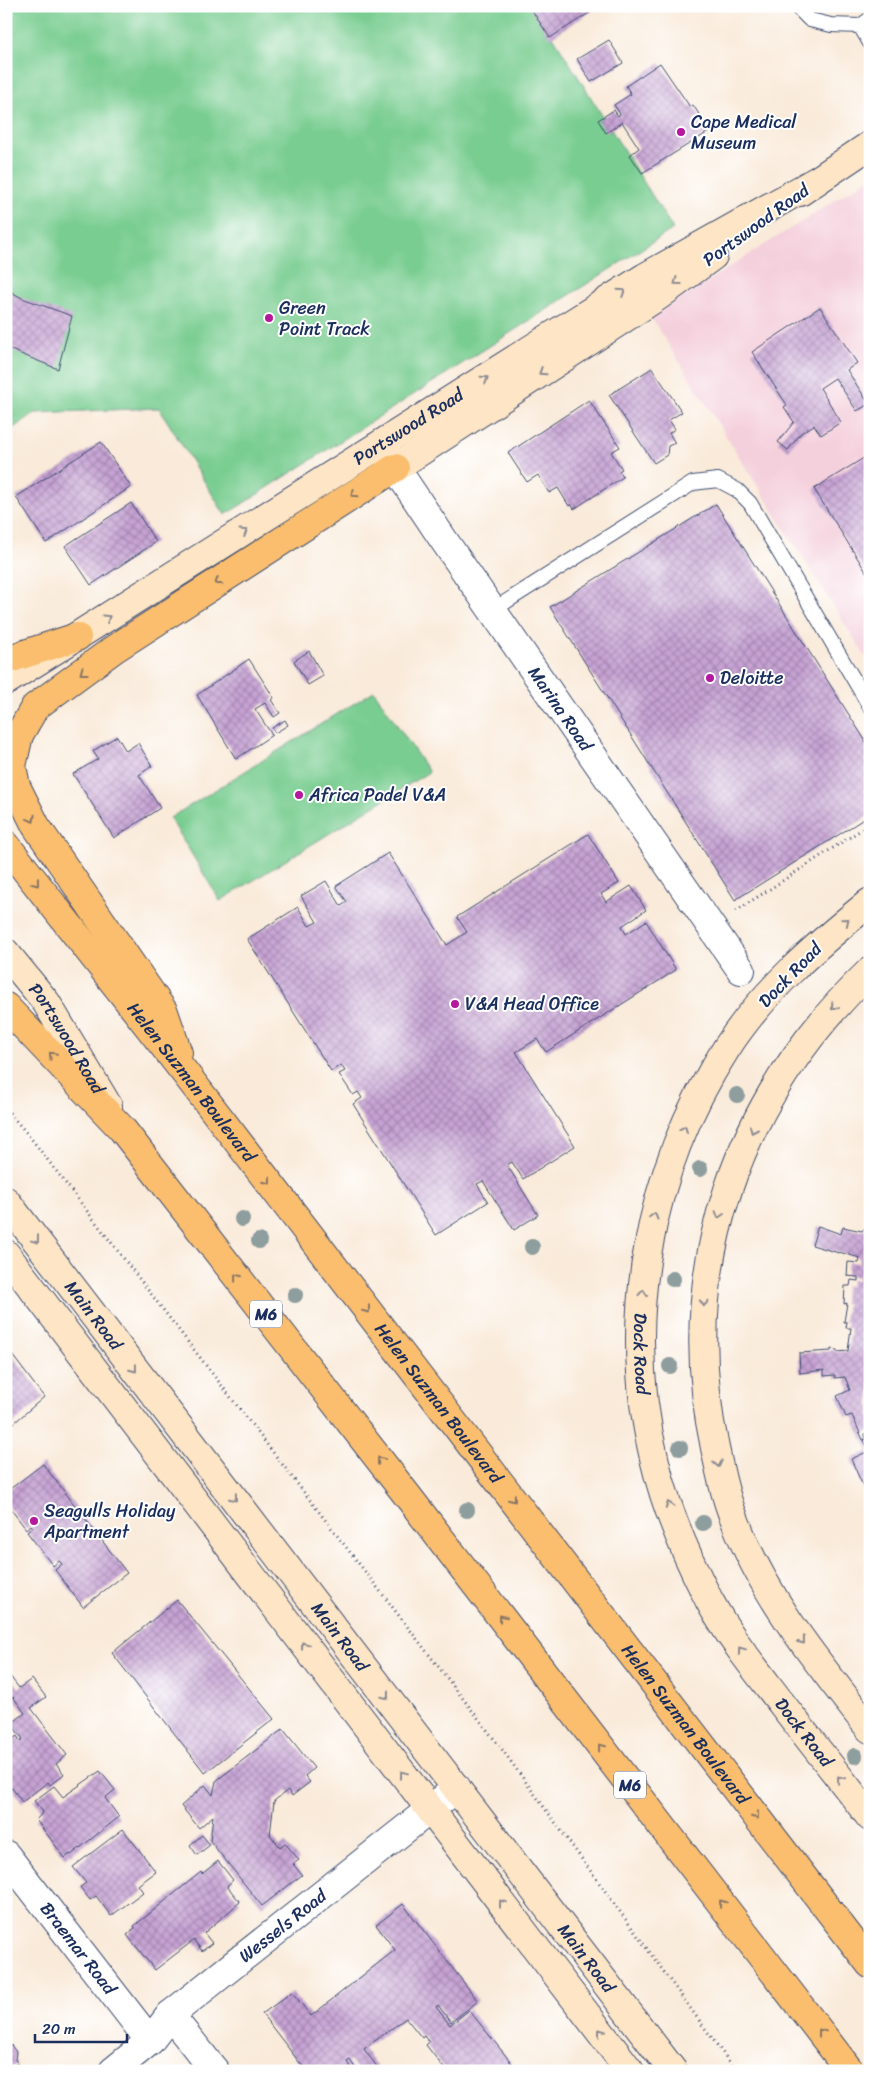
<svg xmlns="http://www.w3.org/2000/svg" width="876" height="2077" font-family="Sriracha,sans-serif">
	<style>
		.built { fill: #f4cfdc }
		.garden { fill: #79cd91; stroke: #4a7e78 }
		.building { fill: url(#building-cross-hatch) }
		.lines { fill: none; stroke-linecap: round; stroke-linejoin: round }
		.lane-casing { stroke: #3c4b70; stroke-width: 16 }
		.street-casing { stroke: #3c4b70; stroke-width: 30 }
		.secondary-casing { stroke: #3c4b70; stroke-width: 30 }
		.primary-casing { stroke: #3c4b70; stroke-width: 30 }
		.path { stroke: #3c4b70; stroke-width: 3; stroke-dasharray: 1 4; stroke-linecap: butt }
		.lane { stroke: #fff; stroke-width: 14 }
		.street { stroke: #fff; stroke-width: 28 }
		.secondary { stroke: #fde5c5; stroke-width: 28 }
		.primary { stroke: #fabe6e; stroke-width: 28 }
		.tree { fill: #8e9d9e }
		.oneway { stroke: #8c8a92 }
		.oneway2 { stroke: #8a7666 }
		.poi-dot { fill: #b5179e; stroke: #fff; stroke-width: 2 }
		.labels { text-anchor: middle; stroke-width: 4; stroke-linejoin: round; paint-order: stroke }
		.shield { fill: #fff; stroke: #5f6d8e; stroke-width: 1 }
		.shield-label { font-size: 16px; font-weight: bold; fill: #1b2f5e }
		.poi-label { font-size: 18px; fill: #1b2f5e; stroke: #fff; text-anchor: start }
		.street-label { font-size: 18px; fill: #1b2f5e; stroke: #fff }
	</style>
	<defs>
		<pattern id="building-cross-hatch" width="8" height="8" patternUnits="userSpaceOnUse" patternTransform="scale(1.25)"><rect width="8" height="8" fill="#c7a3d4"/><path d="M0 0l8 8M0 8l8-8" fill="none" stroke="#a185af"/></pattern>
	</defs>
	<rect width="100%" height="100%" fill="#fff"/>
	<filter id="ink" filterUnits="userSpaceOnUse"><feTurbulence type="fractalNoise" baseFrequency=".02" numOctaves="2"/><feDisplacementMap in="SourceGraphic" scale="10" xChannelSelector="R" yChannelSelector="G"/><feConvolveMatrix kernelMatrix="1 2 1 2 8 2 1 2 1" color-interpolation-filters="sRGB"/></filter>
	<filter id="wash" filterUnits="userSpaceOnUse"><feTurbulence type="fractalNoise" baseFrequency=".0096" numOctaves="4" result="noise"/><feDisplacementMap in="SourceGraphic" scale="20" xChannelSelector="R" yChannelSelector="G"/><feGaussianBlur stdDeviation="1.12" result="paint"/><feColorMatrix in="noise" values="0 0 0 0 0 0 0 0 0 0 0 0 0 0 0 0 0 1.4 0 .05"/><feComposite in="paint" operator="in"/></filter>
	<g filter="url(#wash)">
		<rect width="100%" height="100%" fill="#f9ead9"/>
		<path class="built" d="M870,178V664L651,317Z"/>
		<path class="garden" d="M6,6H534L673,229L225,515L159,408L35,413L6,433Z
			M374,691L429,772L220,901L170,818Z"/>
		<g id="blocks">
			<path class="building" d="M529,6H600L550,38Z
				M609,40L623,63L591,82L577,59Z
				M660,63L690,107L693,105L710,131L642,173L630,155L639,148L622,122L606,133L598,120L614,110L618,116L620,114L614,105L631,94L626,86Z
				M6,289L22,298L72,316L58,369L6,348Z
				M820,307L857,363L847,370L869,404L857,411L835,378L820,388L841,422L821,435L814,425L801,433L788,450L778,442L794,422L784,407L787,405L752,352Z
				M652,368L682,412L669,420L675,429L669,433L675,443L668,446L667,455L654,463L609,395Z
				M589,400L620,447L611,452L622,469L619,471L623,477L574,509L571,504L569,506L558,488L549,493L538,475L527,482L508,453Z
				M101,442L131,487L46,543L16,497Z
				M870,454V578L814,489Z
				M131,503L156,542L91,585L65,546Z
				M716,504L870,748V815L735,900L550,607Z
				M309,651L323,676L308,685L294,661Z
				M249,659L274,698L271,700L280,713L274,717L265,703L255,709L272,735L236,759L197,695Z
				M285,720L288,725L275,733L272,728Z
				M117,736L126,751L138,743L152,766L139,775L160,808L114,838L73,774L98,759L93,751Z
				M588,834L619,883L601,894L606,902L631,886L646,910L622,926L626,934L646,921L676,970L546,1052L537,1039L516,1052L575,1146L523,1179L512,1162L507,1165L538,1215L514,1230L483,1181L477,1184L488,1202L436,1235L353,1104L362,1098L358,1092L353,1095L339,1074L345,1071L341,1065L331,1071L247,939L298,907L309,926L317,922L301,896L326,881L341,906L347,902L336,886L388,853L447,945L467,932L457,917Z
				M870,1222V1431L864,1434L865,1439L863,1440L852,1415L846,1417L837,1396L850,1390L845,1377L835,1378V1375L824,1376V1370L800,1373L799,1353L831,1351V1349L837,1350V1352L848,1351L851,1328H846L847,1322H844L847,1303L844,1304L845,1286H850L851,1280L858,1281V1277L847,1276L848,1262L859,1263L860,1258L839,1252V1253L812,1245L818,1226L841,1234L843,1227L862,1231Z
				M6,1347L44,1397L6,1430Z
				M870,1438V1502L851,1459L869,1451L864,1440Z
				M43,1464L127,1573L83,1607L55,1570L62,1564L59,1561L53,1566L27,1532L33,1527L31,1525L26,1529L6,1503V1492Z
				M177,1600L274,1719L205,1773L112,1653Z
				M6,1671L19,1688L32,1679L46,1697L31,1708L67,1755L56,1764L64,1774L50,1785L48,1782L22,1802L12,1788L6,1792V1744L17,1736L20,1741L23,1739L11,1724L25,1713L13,1697L6,1702Z
				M283,1729L314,1768L305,1776L310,1782L292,1796L288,1790L274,1801L270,1835L280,1847L285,1843L299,1860L293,1864L302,1875L262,1906L210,1841L213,1816L199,1828L181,1806L205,1785L213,1795L216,1781Z
				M100,1771L115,1790L105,1798L119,1817L71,1855L70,1854L65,1858L36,1820L43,1812L34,1801L54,1786L63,1797Z
				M123,1829L156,1872L138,1885L143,1892L111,1916L96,1896L90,1900L80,1887L86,1883L73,1867Z
				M202,1835L210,1845L197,1855L190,1845Z
				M218,1861L233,1880L227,1886L240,1902L204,1933L212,1943L202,1951L194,1940L155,1970L127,1935L135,1928L134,1926L201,1872L202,1874Z
				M403,1904L478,2001L451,2022L438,2005L436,2007L450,2025L469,2010L518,2071H446L426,2045L429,2042L424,2036L422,2038L406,2018L364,2049L380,2071H357L350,2060L347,2062L353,2071H306L262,2014L292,1992L311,2016L395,1950L376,1925Z
				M11,2045L16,2052L15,2060L18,2063L6,2071V2046Z"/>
		</g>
	</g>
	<g filter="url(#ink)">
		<use href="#blocks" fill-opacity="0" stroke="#3c4b70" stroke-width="1"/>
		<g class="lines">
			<defs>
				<path id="lane" d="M796,6L810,20L831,25L860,26L870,19
					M860,26L870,43
					M493,610L693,483L718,480L737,490L750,503L870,707"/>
				<g id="street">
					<path id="s1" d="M381,446L443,539L741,970"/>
					<path id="s2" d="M6,1855L150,2041"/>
					<path d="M170,2015L215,2071"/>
					<path id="s3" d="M113,2071L150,2041L170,2015L457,1788"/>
				</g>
				<g id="secondary">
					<path d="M800,192L870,145"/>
					<path d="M395,468L660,295L713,256"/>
					<path id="s4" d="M6,681L645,277L816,181"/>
					<path id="s5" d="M870,902C817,945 763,991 726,1049C648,1170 620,1322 655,1462C666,1509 687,1557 709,1600C729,1637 756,1670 782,1704C811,1742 841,1779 870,1817"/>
					<path id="s6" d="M6,953L46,1002L108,1106"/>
					<path d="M870,971C737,1098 676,1268 715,1448C720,1472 725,1496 734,1518C764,1598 818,1663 870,1729"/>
					<path id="s7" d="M6,1201L673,2071"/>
					<path d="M6,1254L630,2071"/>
				</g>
				<g id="primary">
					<path d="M6,660L77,637"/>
					<path id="s8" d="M6,845L185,1073L870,1964"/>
					<path d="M6,1007L122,1129L410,1499L850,2071"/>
					<path d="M178,1053L164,1012L36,826L16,786L12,766L19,735L35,707L114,649L395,468"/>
				</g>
			</defs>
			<use href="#lane" class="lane-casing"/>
			<use href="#street" class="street-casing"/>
			<use href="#secondary" class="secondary-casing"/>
			<use href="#primary" class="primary-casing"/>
			<path class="path" d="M736,911L870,824
				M6,1109L30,1137L501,1748L736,2071"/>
			<use href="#lane" class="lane"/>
			<use href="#street" class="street"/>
			<use href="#secondary" class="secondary"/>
			<use href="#primary" class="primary"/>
		</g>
		<g class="tree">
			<circle cx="737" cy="1095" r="8"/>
			<circle cx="700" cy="1169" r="8"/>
			<circle cx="242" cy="1219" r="8"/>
			<circle cx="259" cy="1241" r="8"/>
			<circle cx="532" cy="1247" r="8"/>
			<circle cx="673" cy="1279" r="8"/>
			<circle cx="295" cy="1295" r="8"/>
			<circle cx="670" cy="1366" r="8"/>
			<circle cx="680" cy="1448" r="8"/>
			<circle cx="467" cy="1510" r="8"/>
			<circle cx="703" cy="1523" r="8"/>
			<circle cx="855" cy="1756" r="8"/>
		</g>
		<defs><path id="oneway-chevron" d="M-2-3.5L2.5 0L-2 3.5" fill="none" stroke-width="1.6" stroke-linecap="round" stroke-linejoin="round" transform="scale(1.25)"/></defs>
		<g class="oneway">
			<use href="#oneway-chevron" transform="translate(677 282) rotate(144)"/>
			<use href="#oneway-chevron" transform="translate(622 292) rotate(-33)"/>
			<use href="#oneway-chevron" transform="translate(542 372) rotate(147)"/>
			<use href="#oneway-chevron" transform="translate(485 379) rotate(-33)"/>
			<use href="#oneway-chevron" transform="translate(244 532) rotate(-32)"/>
			<use href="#oneway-chevron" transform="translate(107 618) rotate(-32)"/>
			<use href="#oneway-chevron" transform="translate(846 921) rotate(-39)"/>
			<use href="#oneway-chevron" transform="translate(834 1007) rotate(131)"/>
			<use href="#oneway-chevron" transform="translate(684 1129) rotate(-68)"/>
			<use href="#oneway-chevron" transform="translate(753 1130) rotate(114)"/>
			<use href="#oneway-chevron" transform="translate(719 1215) rotate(108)"/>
			<use href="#oneway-chevron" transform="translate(654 1216) rotate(-75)"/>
			<use href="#oneway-chevron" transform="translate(36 1240) rotate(53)"/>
			<use href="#oneway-chevron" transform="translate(643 1293) rotate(-85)"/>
			<use href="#oneway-chevron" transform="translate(704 1303) rotate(93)"/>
			<use href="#oneway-chevron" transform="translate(134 1369) rotate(52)"/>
			<use href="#oneway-chevron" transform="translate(718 1464) rotate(78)"/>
			<use href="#oneway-chevron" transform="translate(234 1498) rotate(52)"/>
			<use href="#oneway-chevron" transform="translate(669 1505) rotate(-111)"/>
			<use href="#oneway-chevron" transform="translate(802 1641) rotate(52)"/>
			<use href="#oneway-chevron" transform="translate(304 1645) rotate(-127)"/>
			<use href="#oneway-chevron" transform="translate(741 1650) rotate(-127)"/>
			<use href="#oneway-chevron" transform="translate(386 1696) rotate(52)"/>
			<use href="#oneway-chevron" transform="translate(403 1774) rotate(-127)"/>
			<use href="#oneway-chevron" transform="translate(840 1779) rotate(-128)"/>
			<use href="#oneway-chevron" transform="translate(502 1903) rotate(-127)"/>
			<use href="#oneway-chevron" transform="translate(601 2032) rotate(-127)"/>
		</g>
		<g class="oneway2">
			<use href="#oneway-chevron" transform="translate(354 494) rotate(147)"/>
			<use href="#oneway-chevron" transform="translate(218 582) rotate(147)"/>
			<use href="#oneway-chevron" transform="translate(83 672) rotate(143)"/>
			<use href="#oneway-chevron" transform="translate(32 819) rotate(61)"/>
			<use href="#oneway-chevron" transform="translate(36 883) rotate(52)"/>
			<use href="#oneway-chevron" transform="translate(52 1055) rotate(-133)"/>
			<use href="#oneway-chevron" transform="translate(268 1181) rotate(52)"/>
			<use href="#oneway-chevron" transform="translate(237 1277) rotate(-128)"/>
			<use href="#oneway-chevron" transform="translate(367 1310) rotate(52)"/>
			<use href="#oneway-chevron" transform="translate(380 1460) rotate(-128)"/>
			<use href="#oneway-chevron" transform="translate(513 1499) rotate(52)"/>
			<use href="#oneway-chevron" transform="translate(502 1618) rotate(-128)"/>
			<use href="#oneway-chevron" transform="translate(601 1747) rotate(-128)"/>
			<use href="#oneway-chevron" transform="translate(756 1816) rotate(52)"/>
			<use href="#oneway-chevron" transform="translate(722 1903) rotate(-128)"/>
			<use href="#oneway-chevron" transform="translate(821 2032) rotate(-127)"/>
		</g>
	</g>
	<g class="poi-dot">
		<circle cx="681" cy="132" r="5"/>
		<circle cx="269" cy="318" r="5"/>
		<circle cx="710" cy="678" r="5"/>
		<circle cx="299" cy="795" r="5"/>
		<circle cx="455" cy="1004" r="5"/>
		<circle cx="34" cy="1521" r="5"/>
	</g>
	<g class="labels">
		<g class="shield">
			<rect x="250" y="1300.5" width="32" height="27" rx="4"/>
			<rect x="614" y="1771.5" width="32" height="27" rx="4"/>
		</g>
		<g class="shield-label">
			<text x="266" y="1320">M6</text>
			<text x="630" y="1791">M6</text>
		</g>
		<g class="poi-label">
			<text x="691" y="128">Cape Medical<tspan x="691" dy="21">Museum</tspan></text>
			<text x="279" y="314">Green<tspan x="279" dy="21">Point Track</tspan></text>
			<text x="720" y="684">Deloitte</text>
			<text x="309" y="801">Africa Padel V&amp;A</text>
			<text x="465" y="1010">V&amp;A Head Office</text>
			<text x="44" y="1517">Seagulls Holiday<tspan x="44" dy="21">Apartment</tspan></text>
		</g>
		<g class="street-label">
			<text transform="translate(756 225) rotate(-36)" y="6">Portswood Road</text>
			<text dy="6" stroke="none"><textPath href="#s4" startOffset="476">Portswood Road</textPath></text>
			<text dy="6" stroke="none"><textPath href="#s1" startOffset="318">Marina Road</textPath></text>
			<text transform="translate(790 975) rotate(-46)" y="6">Dock Road</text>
			<text dy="6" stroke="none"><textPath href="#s6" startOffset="105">Portswood Road</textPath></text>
			<text dy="6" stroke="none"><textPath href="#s8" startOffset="301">Helen Suzman Boulevard</textPath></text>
			<text dy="6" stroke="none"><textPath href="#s7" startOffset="144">Main Road</textPath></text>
			<text dy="6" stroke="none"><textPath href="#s5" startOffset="528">Dock Road</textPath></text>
			<text dy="6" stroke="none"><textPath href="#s8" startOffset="706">Helen Suzman Boulevard</textPath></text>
			<text dy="6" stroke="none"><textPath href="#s7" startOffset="549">Main Road</textPath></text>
			<text dy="6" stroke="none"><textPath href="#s8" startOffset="1111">Helen Suzman Boulevard</textPath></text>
			<text dy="6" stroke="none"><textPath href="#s5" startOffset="949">Dock Road</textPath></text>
			<text dy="6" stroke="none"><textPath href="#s3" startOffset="224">Wessels Road</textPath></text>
			<text dy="6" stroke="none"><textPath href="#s2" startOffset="118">Braemar Road</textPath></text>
			<text dy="6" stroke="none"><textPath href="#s7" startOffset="954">Main Road</textPath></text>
		</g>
	</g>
	<rect width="876" height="2077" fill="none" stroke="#fff" stroke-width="25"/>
	<path d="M35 2034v8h92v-8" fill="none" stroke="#1b2f5e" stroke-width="2.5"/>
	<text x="42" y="2034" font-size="15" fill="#1b2f5e" stroke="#ffffff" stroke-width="4" paint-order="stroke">20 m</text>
</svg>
